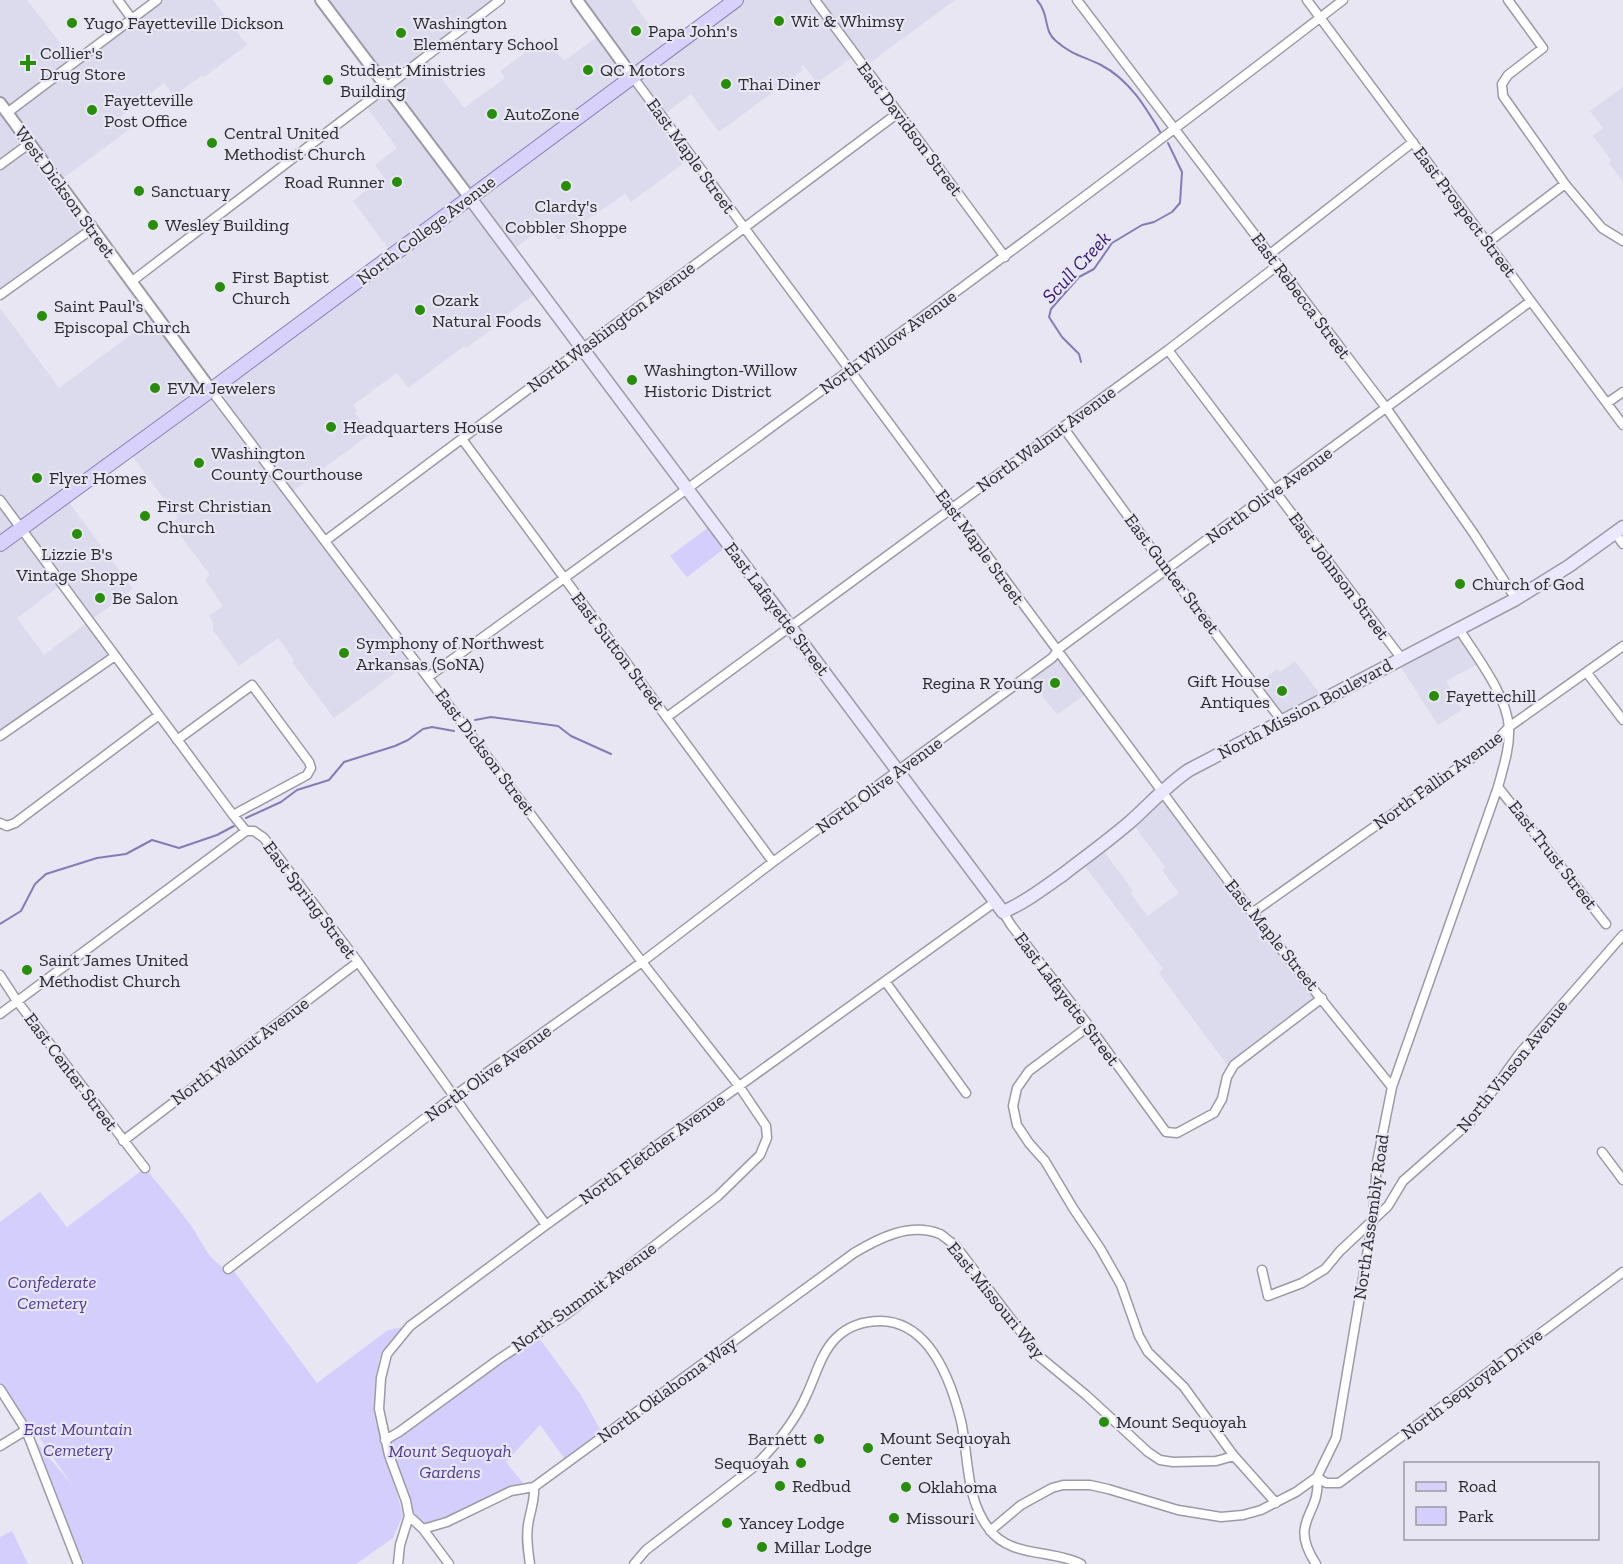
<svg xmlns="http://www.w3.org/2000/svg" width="1623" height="1564" font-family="'Zilla Slab',serif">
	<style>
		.built { fill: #dcdaed; fill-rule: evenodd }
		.green { fill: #d4cefd; fill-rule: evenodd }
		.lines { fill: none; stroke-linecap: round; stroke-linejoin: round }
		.stream { stroke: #847cb4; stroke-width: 2 }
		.minor-casing { stroke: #9b9aa5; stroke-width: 11 }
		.tertiary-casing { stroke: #9b9aa5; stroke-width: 14 }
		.secondary-casing { stroke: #9b9aa5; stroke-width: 15 }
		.primary-casing { stroke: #8a83b2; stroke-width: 16 }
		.minor { stroke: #fff; stroke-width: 8 }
		.tertiary { stroke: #fff; stroke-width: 10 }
		.secondary { stroke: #ebe8fd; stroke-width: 12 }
		.primary { stroke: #d7d1fb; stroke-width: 14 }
		.poi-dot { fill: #288e0a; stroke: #e7e6f2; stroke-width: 2 }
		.labels { text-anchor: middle; stroke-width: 4.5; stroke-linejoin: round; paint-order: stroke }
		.poi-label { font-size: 18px; fill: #2b2b2f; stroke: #e7e6f2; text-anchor: start }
		.street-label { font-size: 18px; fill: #2b2b2f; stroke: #e7e6f2 }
		.park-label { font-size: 18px; font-style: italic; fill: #513a96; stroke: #e7e6f2 }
		.water-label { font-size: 20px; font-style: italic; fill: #341671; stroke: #e7e6f2 }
	</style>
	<rect width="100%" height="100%" fill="#e7e6f2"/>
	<path class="built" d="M0,0H27L75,62L157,0H213L247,45L204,77L202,75L174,96L164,83L121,116L130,129L58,182L92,229L0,295Z
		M321,0H500L425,56L464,108L505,78L500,71L545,38L564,61L601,34L580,5L587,0H631L668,50L736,0H955L864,67L855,55L817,83L803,65L801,67L803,70L719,132L691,94L662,116L692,157L631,202L625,194L558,240L546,225L510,252L539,291L502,318L503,321L466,348L464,346L408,388L397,373L353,405L357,411L355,413L370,434L289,494L414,659L334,718L292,662L294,660L278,638L239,666L213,630V622L209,616L223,606L205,580L210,575L171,523L178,518L128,450L65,497L133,589L90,621L115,656L0,736V308L59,388L156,316L211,390L393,255L353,201L384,177L375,165L397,148L364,103L386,86ZM62,584L89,621L44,655L17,618Z
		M1623,87V182L1609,163L1611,160L1593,136L1603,128L1590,111Z
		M1459,629L1480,663L1446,681L1462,710L1438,725L1397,661Z
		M1057,651L1088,692L1057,715L1028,676Z
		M1295,661L1324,699L1282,721L1255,686L1277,669L1280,672Z
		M1163,792L1322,998L1230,1069L1159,973L1163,969L1081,861L1100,846L1133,891L1130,893L1148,916L1179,893L1162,870L1165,867L1131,821Z"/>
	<path class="green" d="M713,524L729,545L687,577L670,556Z
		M145,1168C160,1186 175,1204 189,1223C203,1241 206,1259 227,1269L231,1267L317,1383L388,1330L410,1326L379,1360L374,1413L403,1515L393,1538L356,1564H78L26,1430L0,1389V1222L40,1192L67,1227ZM28,1431L39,1437L72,1485L28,1432Z
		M536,1334L581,1395L604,1436L567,1462L540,1425L506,1462L526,1487L423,1529L409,1516L385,1440Z
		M12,1531L28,1564H0V1537Z"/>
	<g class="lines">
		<path class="stream" d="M1037,0C1050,15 1043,31 1056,41C1070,54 1085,57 1101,65C1130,80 1146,108 1162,135
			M1081,362L1079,354L1062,337L1049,317L1051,309L1079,277L1094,269L1112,243L1142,225L1154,222L1172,212L1180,203L1182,172L1168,143
			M475,720L491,717L558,726L571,736L611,754
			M246,818L281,802L297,790L329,780L344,762L395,746L408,740L423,729L432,727L454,731
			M0,924L21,911L35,884L46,874L97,858L126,854L152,840L179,848L217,835L234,826"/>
		<defs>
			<path id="minor" d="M118,0L132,19
				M815,0L1005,257
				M1077,0L1387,409L1474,534L1516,599
				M1307,0L1623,425
				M1508,0L1543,48L1508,75L1502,84L1503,96L1565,184L1602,228L1623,241
				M632,76L1252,913L1392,1087
				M7,113L157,0
				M0,165L30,143
				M1487,243L1565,184
				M1270,254L1413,142
				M131,282L500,0
				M0,295L92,229
				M1168,350L1402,659
				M211,390L642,962L739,1086L766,1126L767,1138L760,1155L718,1196L567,1314L499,1359L399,1432L385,1440
				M1607,403L1623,392
				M1063,427L1167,570L1282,721
				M462,439L773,862
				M0,500L233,815L246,831H254L264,838L358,962L546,1225
				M1615,533L1623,544
				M325,541L898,113
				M1587,673L1623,720
				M428,677C735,454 1043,232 1343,0
				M667,717L1168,350L1278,265
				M0,736L115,656
				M177,740L252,685L309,762L311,768L307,775L233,815
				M1498,787L1606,924
				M0,823L7,826L15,823L159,715
				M1003,912L1011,925L1089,1026L1166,1132L1177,1133L1214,1113L1222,1099L1227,1077L1234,1065L1322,998
				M1252,913L1496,741L1509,727L1623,646
				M0,975L17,1001L145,1168
				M885,981L966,1093
				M0,1014L246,831
				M1089,1026L1029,1071L1017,1088L1013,1106L1017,1125L1029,1143L1045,1161L1073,1208L1100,1248L1121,1285L1139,1336L1148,1352L1184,1387L1234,1456L1276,1503
				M123,1141L358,962
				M1602,1152L1623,1180
				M228,1269L454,1096L642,962L773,862L1052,658L1061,647L1531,301
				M1262,1270L1268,1296L1302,1283L1325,1269L1340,1251L1388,1206L1403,1181L1470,1122L1520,1053L1623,935
				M0,1389L26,1430L78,1564
				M0,1446L26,1430
				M1317,1477L1326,1483H1339L1623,1272
				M409,1516L423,1529L449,1564
				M423,1529L447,1522L511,1491L534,1487L854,1253C879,1238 910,1222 940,1234C945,1237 950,1242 955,1245L1040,1357L1086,1395L1148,1452L1160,1460L1173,1462L1216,1461L1234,1456
				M990,1531L1021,1505L1052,1488L1063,1485H1090L1108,1489L1178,1510L1221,1517L1243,1515L1261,1510L1296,1492L1317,1477L1336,1438L1373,1219L1377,1162L1392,1087L1498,787C1503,768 1510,748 1509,728C1507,695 1476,656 1459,629
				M398,1564L400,1545L409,1516L406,1501L389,1455L379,1409L381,1378L387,1354L410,1326L546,1225L995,902
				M530,1564C528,1551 526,1538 528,1525C530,1511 535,1501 534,1487
				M634,1564L646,1550L754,1467C775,1446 795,1422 807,1394C816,1375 821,1353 836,1338C849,1325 864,1321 881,1321C930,1322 951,1381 961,1421C969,1457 965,1498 989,1529C1010,1558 1052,1549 1081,1564
				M1316,1564C1287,1519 1322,1516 1317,1477"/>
			<path id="tertiary" d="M321,0L470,198
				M577,0L632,76
				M0,103L211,390"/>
			<path id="secondary" d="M470,198L1003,912C1026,902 1045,887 1065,873C1087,856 1109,840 1130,822C1150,804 1167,785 1189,770L1516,599L1569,566L1623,527"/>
			<path id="primary" d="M0,544L211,390L736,0"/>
		</defs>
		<use href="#minor" class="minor-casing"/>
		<use href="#tertiary" class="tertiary-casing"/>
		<use href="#secondary" class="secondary-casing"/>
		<use href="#primary" class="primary-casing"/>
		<use href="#minor" class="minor"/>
		<use href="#tertiary" class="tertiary"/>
		<use href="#secondary" class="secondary"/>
		<use href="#primary" class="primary"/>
	</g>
	<g class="poi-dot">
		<circle cx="779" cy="21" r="6"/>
		<circle cx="72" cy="23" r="6"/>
		<circle cx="636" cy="31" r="6"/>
		<circle cx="401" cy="33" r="6"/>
		<path d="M25 54h6v6h6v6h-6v6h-6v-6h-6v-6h6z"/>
		<circle cx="588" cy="70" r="6"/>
		<circle cx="328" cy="80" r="6"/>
		<circle cx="726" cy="84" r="6"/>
		<circle cx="92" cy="110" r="6"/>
		<circle cx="492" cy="114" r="6"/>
		<circle cx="212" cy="143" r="6"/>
		<circle cx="397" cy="182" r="6"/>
		<circle cx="566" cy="186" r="6"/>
		<circle cx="139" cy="191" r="6"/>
		<circle cx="153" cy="225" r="6"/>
		<circle cx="220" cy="287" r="6"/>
		<circle cx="420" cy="310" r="6"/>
		<circle cx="42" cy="316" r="6"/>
		<circle cx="632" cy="380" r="6"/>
		<circle cx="155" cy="388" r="6"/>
		<circle cx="331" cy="427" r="6"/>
		<circle cx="199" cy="463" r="6"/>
		<circle cx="37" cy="478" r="6"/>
		<circle cx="145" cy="516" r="6"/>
		<circle cx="77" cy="534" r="6"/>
		<circle cx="1460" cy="584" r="6"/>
		<circle cx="100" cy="598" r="6"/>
		<circle cx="344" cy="653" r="6"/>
		<circle cx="1055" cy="683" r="6"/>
		<circle cx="1282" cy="691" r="6"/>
		<circle cx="1434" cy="696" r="6"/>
		<circle cx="27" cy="970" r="6"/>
		<circle cx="1104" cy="1422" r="6"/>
		<circle cx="819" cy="1439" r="6"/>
		<circle cx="868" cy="1448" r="6"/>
		<circle cx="801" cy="1463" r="6"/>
		<circle cx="780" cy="1486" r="6"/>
		<circle cx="906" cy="1487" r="6"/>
		<circle cx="894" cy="1518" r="6"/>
		<circle cx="727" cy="1523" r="6"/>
		<circle cx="762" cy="1547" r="6"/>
	</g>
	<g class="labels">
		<g class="poi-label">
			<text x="791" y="27">Wit &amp; Whimsy</text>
			<text x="84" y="29">Yugo Fayetteville Dickson</text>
			<text x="413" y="29">Washington<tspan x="413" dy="21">Elementary School</tspan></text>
			<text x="648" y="37">Papa John's</text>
			<text x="40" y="59">Collier's<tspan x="40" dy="21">Drug Store</tspan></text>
			<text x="340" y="76">Student Ministries<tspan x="340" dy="21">Building</tspan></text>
			<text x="600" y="76">QC Motors</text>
			<text x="738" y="90">Thai Diner</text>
			<text x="104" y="106">Fayetteville<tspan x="104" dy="21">Post Office</tspan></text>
			<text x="504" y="120">AutoZone</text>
			<text x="224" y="139">Central United<tspan x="224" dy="21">Methodist Church</tspan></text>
			<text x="385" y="188" text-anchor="end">Road Runner</text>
			<text x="151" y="197">Sanctuary</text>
			<text x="566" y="212" text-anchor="middle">Clardy's<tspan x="566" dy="21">Cobbler Shoppe</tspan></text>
			<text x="165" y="231">Wesley Building</text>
			<text x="232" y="283">First Baptist<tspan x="232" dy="21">Church</tspan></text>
			<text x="432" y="306">Ozark<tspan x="432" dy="21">Natural Foods</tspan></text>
			<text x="54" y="312">Saint Paul's<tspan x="54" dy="21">Episcopal Church</tspan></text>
			<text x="644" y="376">Washington-Willow<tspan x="644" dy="21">Historic District</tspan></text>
			<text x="167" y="394">EVM Jewelers</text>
			<text x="343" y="433">Headquarters House</text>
			<text x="211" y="459">Washington<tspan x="211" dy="21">County Courthouse</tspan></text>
			<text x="49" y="484">Flyer Homes</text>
			<text x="157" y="512">First Christian<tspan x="157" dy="21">Church</tspan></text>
			<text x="77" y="560" text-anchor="middle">Lizzie B's<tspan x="77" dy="21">Vintage Shoppe</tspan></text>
			<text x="1472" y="590">Church of God</text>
			<text x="112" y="604">Be Salon</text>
			<text x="356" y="649">Symphony of Northwest<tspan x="356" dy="21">Arkansas (SoNA)</tspan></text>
			<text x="1270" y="687" text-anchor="end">Gift House<tspan x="1270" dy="21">Antiques</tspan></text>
			<text x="1043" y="689" text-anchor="end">Regina R Young</text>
			<text x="1446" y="702">Fayettechill</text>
			<text x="39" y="966">Saint James United<tspan x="39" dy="21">Methodist Church</tspan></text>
			<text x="1116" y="1428">Mount Sequoyah</text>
			<text x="880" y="1444">Mount Sequoyah<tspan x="880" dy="21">Center</tspan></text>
			<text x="807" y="1445" text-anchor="end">Barnett</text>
			<text x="789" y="1469" text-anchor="end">Sequoyah</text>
			<text x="792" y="1492">Redbud</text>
			<text x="918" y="1493">Oklahoma</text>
			<text x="906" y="1524">Missouri</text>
			<text x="739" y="1529">Yancey Lodge</text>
			<text x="774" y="1553">Millar Lodge</text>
		</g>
		<g class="street-label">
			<text transform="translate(910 129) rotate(53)" y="6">East Davidson Street</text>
			<text transform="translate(691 156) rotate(54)" y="6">East Maple Street</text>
			<text transform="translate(65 192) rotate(54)" y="6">West Dickson Street</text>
			<text transform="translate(1465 212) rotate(53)" y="6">East Prospect Street</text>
			<text transform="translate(426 230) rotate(-37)" y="6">North College Avenue</text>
			<text transform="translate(1301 296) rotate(53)" y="6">East Rebecca Street</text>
			<text transform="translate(611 327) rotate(-37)" y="6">North Washington Avenue</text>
			<text transform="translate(888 342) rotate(-36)" y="6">North Willow Avenue</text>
			<text transform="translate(1046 439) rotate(-36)" y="6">North Walnut Avenue</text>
			<text transform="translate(1269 495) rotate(-36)" y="6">North Olive Avenue</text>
			<text transform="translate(980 547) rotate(54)" y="6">East Maple Street</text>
			<text transform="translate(1172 574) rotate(53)" y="6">East Gunter Street</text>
			<text transform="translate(1339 576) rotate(53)" y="6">East Johnson Street</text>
			<text transform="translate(777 609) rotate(53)" y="6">East Lafayette Street</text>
			<text transform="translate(618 651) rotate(53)" y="6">East Sutton Street</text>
			<text transform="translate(1305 709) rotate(-28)" y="6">North Mission Boulevard</text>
			<text transform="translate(485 752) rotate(53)" y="6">East Dickson Street</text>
			<text transform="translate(1438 780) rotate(-36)" y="6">North Fallin Avenue</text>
			<text transform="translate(879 785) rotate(-36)" y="6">North Olive Avenue</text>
			<text transform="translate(1553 855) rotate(52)" y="6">East Trust Street</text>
			<text transform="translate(310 900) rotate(53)" y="6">East Spring Street</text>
			<text transform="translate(1272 935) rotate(51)" y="6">East Maple Street</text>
			<text transform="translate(1067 999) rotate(53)" y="6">East Lafayette Street</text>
			<text transform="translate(240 1051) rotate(-37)" y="6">North Walnut Avenue</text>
			<text transform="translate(1512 1066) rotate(-51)" y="6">North Vinson Avenue</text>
			<text transform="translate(71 1072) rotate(53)" y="6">East Center Street</text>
			<text transform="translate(488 1073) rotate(-36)" y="6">North Olive Avenue</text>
			<text transform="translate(652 1149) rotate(-36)" y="6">North Fletcher Avenue</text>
			<text transform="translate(1371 1217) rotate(-82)" y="6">North Assembly Road</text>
			<text transform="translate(584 1297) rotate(-36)" y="6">North Summit Avenue</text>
			<text transform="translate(996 1300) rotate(51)" y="6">East Missouri Way</text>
			<text transform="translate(1472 1384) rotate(-37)" y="6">North Sequoyah Drive</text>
			<text transform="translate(667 1390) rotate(-36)" y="6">North Oklahoma Way</text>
		</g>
		<g class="park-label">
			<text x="52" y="1288">Confederate<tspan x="52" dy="21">Cemetery</tspan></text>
			<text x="78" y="1435">East Mountain<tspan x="78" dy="21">Cemetery</tspan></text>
			<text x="450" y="1457">Mount Sequoyah<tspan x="450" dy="21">Gardens</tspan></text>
		</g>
		<g class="water-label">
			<text transform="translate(1076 267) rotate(-47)" y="7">Scull Creek</text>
		</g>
	</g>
	<rect x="1404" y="1462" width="195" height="78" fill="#e7e6f2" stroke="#9c9ba4" stroke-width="1.5"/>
	<rect x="1416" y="1482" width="30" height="9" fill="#d7d1fb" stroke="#9c9ba4" stroke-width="1.5"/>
	<text x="1458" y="1492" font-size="18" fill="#2b2b2f">Road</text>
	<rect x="1416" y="1507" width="30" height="18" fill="#d4cefd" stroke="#9c9ba4" stroke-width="1.5"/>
	<text x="1458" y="1522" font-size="18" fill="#2b2b2f">Park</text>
</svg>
